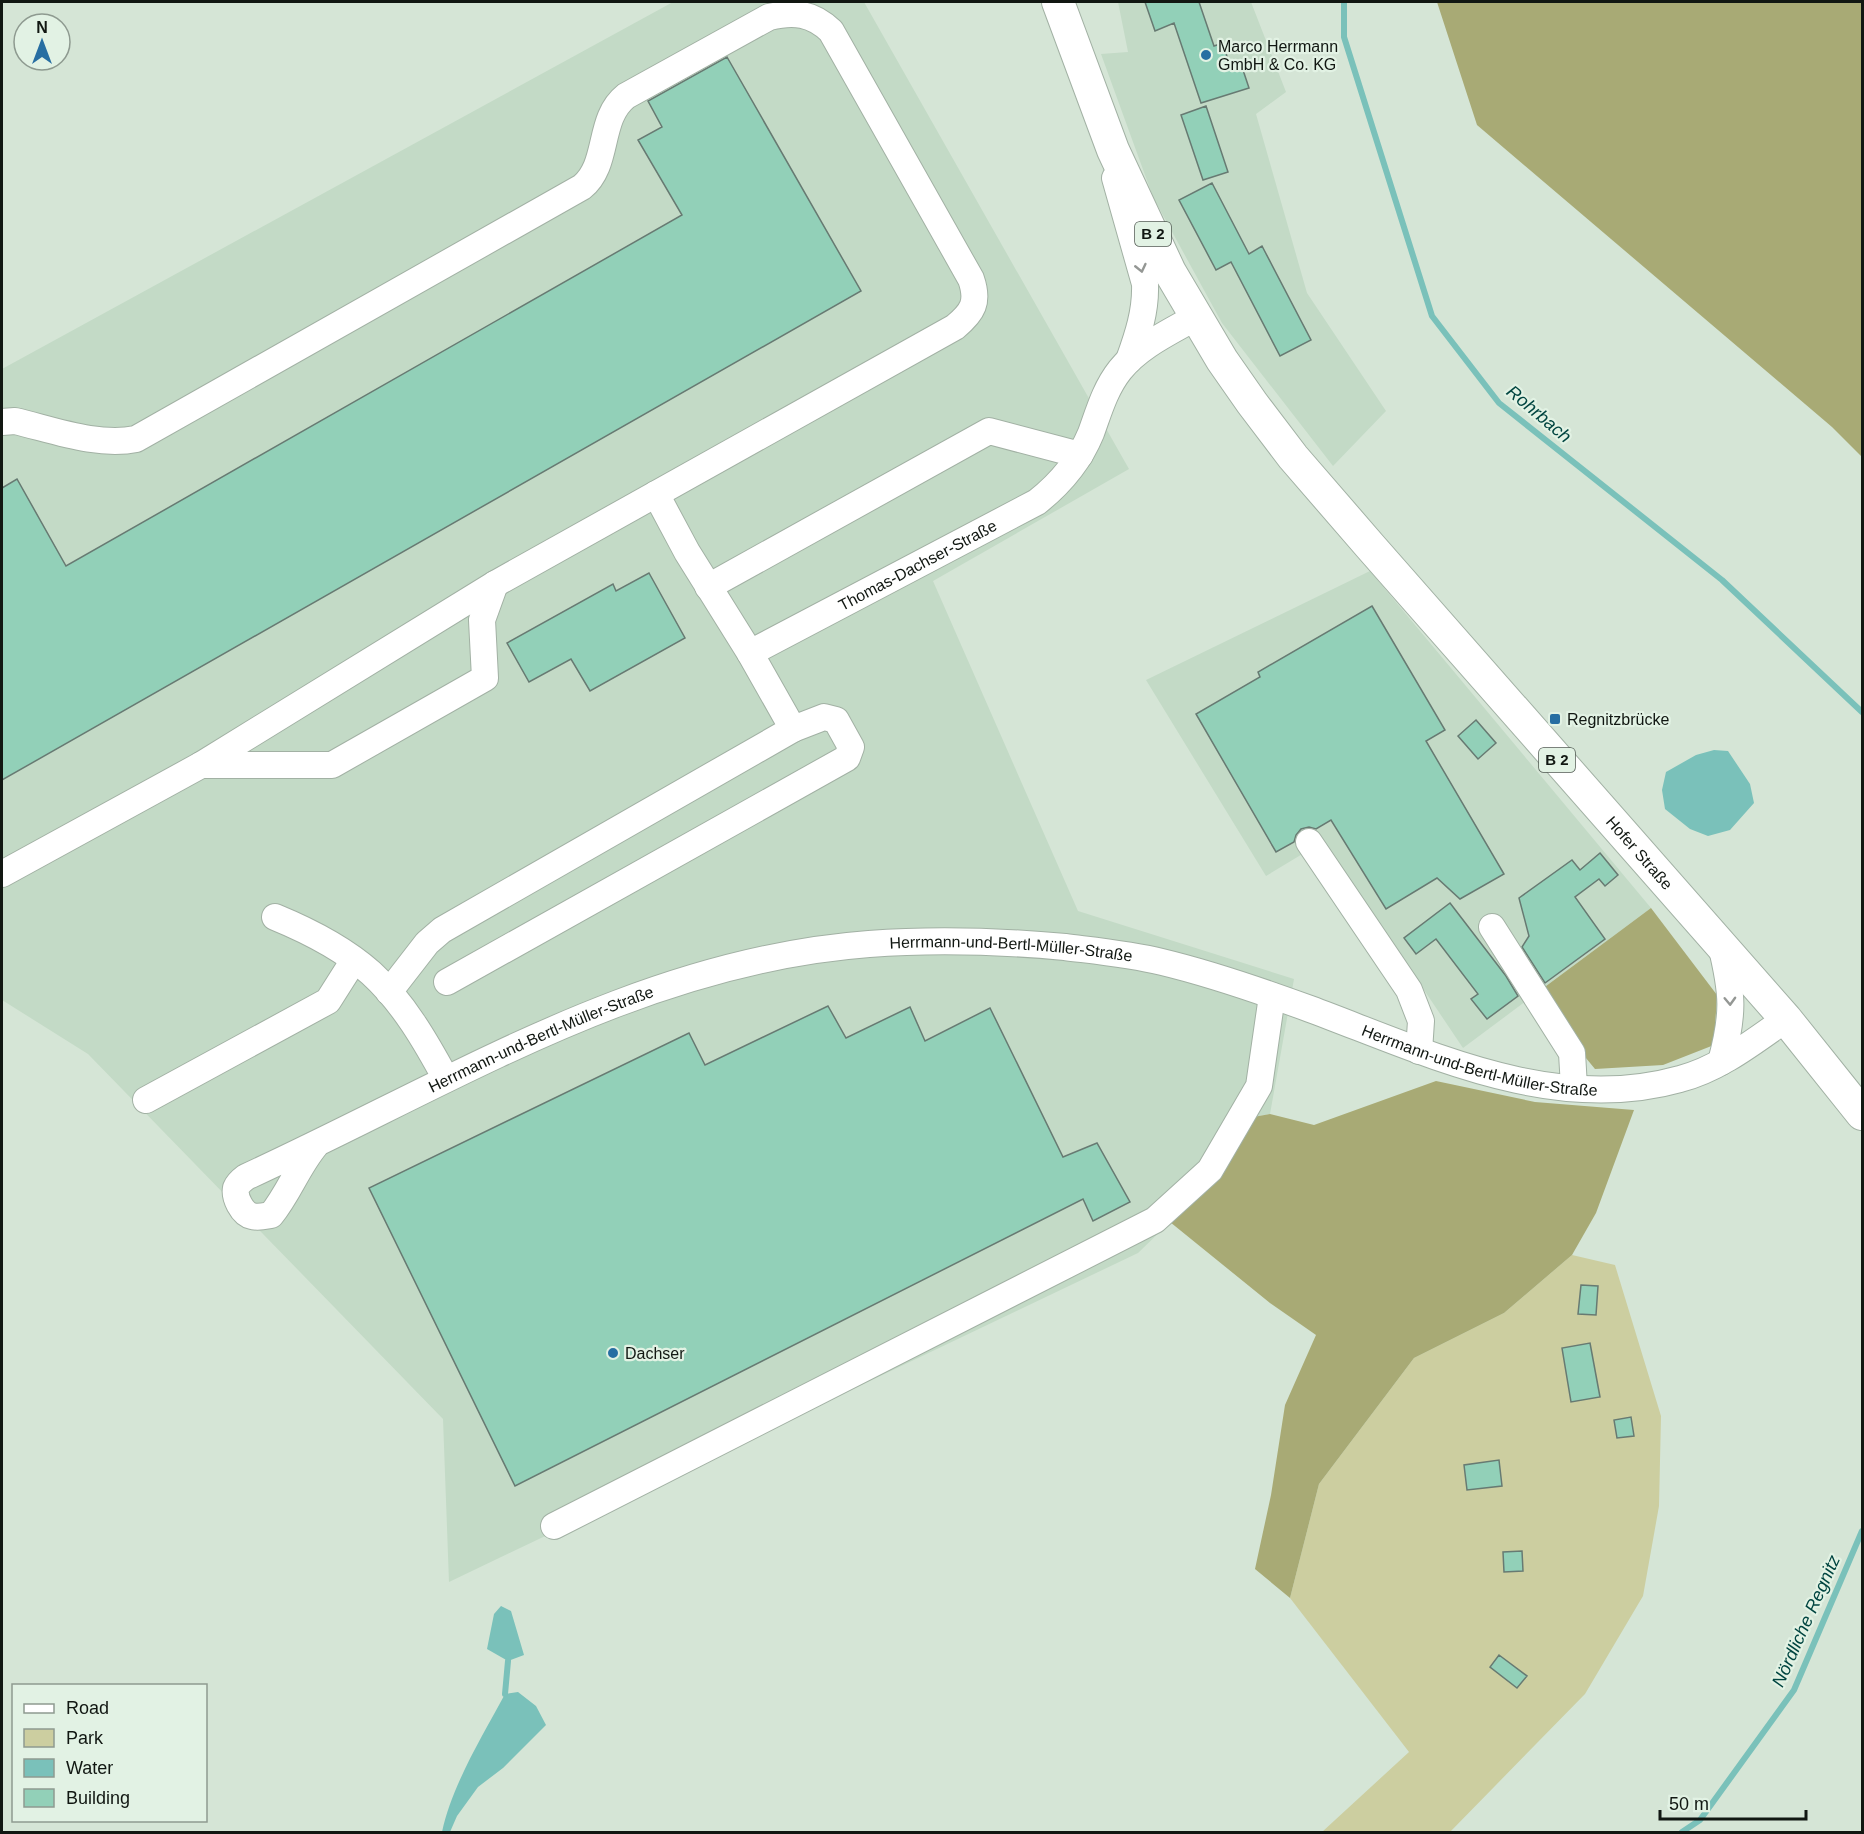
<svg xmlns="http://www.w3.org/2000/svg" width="1864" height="1834" font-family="Arial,sans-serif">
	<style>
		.built { fill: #c3dac6 }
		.green { fill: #cccea0 }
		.forest { fill: #a8aa75 }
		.water { fill: #7ac1ba }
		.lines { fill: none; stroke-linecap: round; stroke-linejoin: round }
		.stream { stroke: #7ac1ba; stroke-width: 6 }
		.building { fill: #92d0b8; stroke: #677a72; stroke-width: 1.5 }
		.minor-casing { stroke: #a2b1a4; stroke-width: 28 }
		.major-casing { stroke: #a2b1a4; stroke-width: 34 }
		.minor { stroke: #fff; stroke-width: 26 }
		.major { stroke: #fff; stroke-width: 32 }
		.oneway { stroke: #949794 }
		.poi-dot { fill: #276ea2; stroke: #e2f2e4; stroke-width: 2 }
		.labels { text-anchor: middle; stroke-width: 4.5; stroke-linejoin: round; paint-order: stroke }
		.shield { fill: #e2f2e4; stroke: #505951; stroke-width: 1.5 }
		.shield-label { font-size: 15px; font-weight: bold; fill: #111712 }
		.poi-label { font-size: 16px; fill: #111712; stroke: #e2f2e4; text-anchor: start }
		.street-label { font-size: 16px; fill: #111712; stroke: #e2f2e4 }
		.water-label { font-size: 18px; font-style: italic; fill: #004540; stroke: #e2f2e4 }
	</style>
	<rect width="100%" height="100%" fill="#d5e5d6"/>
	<path class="built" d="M673,2H864L1129,469L933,581L1078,911L1294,979L1270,1114L1248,1118L1170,1222L1138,1253L449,1582L443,1419L88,1054L2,1000V369Z
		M1118,2H1251L1286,92L1256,114L1307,293L1386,411L1333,466L1222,323L1153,197L1101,54L1128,52Z
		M1370,571L1651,908L1463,1048L1324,841L1266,876L1146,680Z"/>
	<path class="green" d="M1572,1255L1615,1265L1661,1416L1659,1506L1643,1596L1585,1694L1450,1832H1322L1409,1752L1290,1598L1319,1484L1414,1358L1504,1313Z"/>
	<path class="forest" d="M1437,2H1862V457L1832,427L1477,125Z
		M1651,908L1717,995L1714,1045L1663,1065L1595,1069L1534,995Z
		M1436,1081L1535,1102L1634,1110L1596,1213L1572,1255L1504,1313L1414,1358L1319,1484L1290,1598L1255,1569L1271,1495L1285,1405L1316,1335L1270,1303L1170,1222L1248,1118L1270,1114L1314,1125Z"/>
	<path class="water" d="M1714,750L1728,751L1750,784L1754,803L1730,830L1708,836L1690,829L1665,809L1662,790L1666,772L1696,755Z
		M501,1606L511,1611L524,1655L508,1661L487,1649L494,1614Z
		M518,1692L536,1706L546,1725L503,1768L478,1787L457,1816L450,1832H442C452,1785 482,1737 505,1694Z"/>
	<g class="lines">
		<path class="stream" d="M1344,2V37L1432,316L1499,403L1722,580L1862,712
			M505,1694L508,1661
			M1682,1832L1700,1820L1794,1690L1862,1531"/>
	</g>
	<path class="building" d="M1145,2H1199L1214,46L1223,43L1230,67L1241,64L1249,88L1201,103L1174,23L1155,31Z
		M727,57L861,291L2,780V488L17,479L66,566L682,215L638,140L662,127L648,101Z
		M1206,106L1228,172L1203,180L1181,115Z
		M1212,183L1249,254L1262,246L1311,340L1280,356L1231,262L1216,270L1179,200Z
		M649,573L685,638L590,691L571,659L529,682L507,643L613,584L616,591Z
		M1372,606L1445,730L1426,741L1504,874L1460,899L1437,878L1386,909L1331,820L1316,829L1309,827L1301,829L1296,835L1294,842L1276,852L1196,714L1260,677L1258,672Z
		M1476,720L1496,743L1478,759L1458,736Z
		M1600,853L1618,875L1605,886L1599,879L1575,897L1605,939L1545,983L1522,947L1529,936L1519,898L1572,860L1580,870Z
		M1450,903L1506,976L1518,996L1487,1019L1471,999L1478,994L1436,939L1416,954L1404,938Z
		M828,1006L846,1038L910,1007L925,1041L990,1008L1063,1157L1097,1143L1130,1202L1093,1221L1083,1199L515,1486L369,1188L689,1033L705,1065Z
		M1581,1285L1598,1286L1596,1315L1578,1314Z
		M1590,1343L1600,1397L1571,1402L1562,1348Z
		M1631,1417L1634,1436L1617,1438L1614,1420Z
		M1499,1460L1502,1486L1467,1490L1464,1465Z
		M1522,1551L1523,1571L1504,1572L1503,1552Z
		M1499,1655L1527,1676L1517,1688L1490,1667Z"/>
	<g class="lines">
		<defs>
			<g id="minor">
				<path d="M1115,178L1145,284C1146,311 1138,335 1129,360"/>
				<path d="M2,422L15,421C53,430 99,447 136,439L582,187C610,164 597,119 626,96L769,17C794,11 812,13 831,31L971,279C979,302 973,312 955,327L495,584L201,765L2,874"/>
				<path id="s1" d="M656,494L687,552L750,653L1037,502C1061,483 1079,462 1091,433C1099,411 1105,389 1120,370C1139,346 1170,332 1196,317"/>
				<path d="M708,587L989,431L1080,455"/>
				<path d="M201,765H332L485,678L482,620L495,584"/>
				<path d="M1309,842L1409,990L1421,1021L1419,1051"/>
				<path d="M275,917C309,931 343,948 371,973C403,1002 426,1042 446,1079"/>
				<path d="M1492,927L1572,1053L1574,1087"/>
				<path d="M447,982L847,758L851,747L836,720L824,717L793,729"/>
				<path d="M389,992L427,943L442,930L793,729L750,653"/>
				<path d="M1721,1062C1734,1014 1733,994 1721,945"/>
				<path d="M146,1100L328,1001L354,960"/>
				<path id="s2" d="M316,1145C298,1166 289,1193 271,1215C265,1216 258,1218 252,1216C242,1214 234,1197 236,1188C238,1183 242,1180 246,1177C449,1084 640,961 869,944C935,939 999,941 1065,947C1097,951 1130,954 1162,962C1212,974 1261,991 1310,1009C1426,1052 1553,1115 1680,1079C1719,1069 1753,1042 1786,1019"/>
				<path d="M554,1526L1155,1220L1210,1170L1259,1086L1272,996"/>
			</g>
			<g id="major">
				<path id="s3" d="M1058,2L1113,150L1170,272L1222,360L1252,403L1293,457L1370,546L1786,1019L1862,1114"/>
			</g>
		</defs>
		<use href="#minor" class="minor-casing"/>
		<use href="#major" class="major-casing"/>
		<use href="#minor" class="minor"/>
		<use href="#major" class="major"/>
	</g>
	<defs><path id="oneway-chevron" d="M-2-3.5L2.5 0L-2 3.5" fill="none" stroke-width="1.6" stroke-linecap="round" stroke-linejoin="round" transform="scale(1.5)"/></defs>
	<g class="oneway">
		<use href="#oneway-chevron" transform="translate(1141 268) rotate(77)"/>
		<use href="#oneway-chevron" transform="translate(1730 1001) rotate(88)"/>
	</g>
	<g class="poi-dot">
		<circle cx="1206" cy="55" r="6"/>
		<rect x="1549" y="713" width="12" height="12" rx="3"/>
		<circle cx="613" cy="1353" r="6"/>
	</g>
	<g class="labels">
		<g class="shield">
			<rect x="1135" y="222" width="36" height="24" rx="4.5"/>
			<rect x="1539" y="748" width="36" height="24" rx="4.5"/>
		</g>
		<g class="shield-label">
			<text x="1153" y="239">B 2</text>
			<text x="1557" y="765">B 2</text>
		</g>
		<g class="poi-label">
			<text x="1218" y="52">Marco Herrmann<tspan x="1218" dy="18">GmbH &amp; Co. KG</tspan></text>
			<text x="1567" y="725">Regnitzbrücke</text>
			<text x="625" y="1359">Dachser</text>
		</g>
		<g class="street-label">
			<text dy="6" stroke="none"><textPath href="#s1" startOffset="374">Thomas-Dachser-Straße</textPath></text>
			<text dy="6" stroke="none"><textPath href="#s3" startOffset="1041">Hofer Straße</textPath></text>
			<text dy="6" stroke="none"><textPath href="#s2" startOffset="964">Herrmann-und-Bertl-Müller-Straße</textPath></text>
			<text dy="6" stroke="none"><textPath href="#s2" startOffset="478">Herrmann-und-Bertl-Müller-Straße</textPath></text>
			<text dy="6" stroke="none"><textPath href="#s2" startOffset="1450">Herrmann-und-Bertl-Müller-Straße</textPath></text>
		</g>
		<g class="water-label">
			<text transform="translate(1539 414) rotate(40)" y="6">Rohrbach</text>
			<text transform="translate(1806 1621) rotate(-66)" y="6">Nördliche Regnitz</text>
		</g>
	</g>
	<rect width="1864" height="1834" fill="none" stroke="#111712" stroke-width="6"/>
	<rect x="12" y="1684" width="195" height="138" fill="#e2f2e4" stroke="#8e9a90" stroke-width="1.5"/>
	<rect x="24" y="1704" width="30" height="9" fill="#ffffff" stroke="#8e9a90" stroke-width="1.5"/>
	<text x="66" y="1714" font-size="18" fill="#111712">Road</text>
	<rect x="24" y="1729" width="30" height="18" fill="#cccea0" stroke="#8e9a90" stroke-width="1.5"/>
	<text x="66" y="1744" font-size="18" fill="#111712">Park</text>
	<rect x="24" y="1759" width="30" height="18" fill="#7ac1ba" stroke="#8e9a90" stroke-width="1.5"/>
	<text x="66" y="1774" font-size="18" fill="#111712">Water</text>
	<rect x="24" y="1789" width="30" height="18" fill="#92d0b8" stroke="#8e9a90" stroke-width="1.5"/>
	<text x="66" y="1804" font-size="18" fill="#111712">Building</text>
	<g transform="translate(42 42)"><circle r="28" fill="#e2f2e4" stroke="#8e9a90" stroke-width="1.5"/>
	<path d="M0-4.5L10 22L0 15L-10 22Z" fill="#276ea2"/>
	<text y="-9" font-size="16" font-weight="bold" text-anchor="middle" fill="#111712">N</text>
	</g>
	<path d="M1660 1810v9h146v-9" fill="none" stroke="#111712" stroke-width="3"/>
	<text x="1669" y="1810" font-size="18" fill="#111712" stroke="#e2f2e4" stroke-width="4.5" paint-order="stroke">50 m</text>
</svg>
